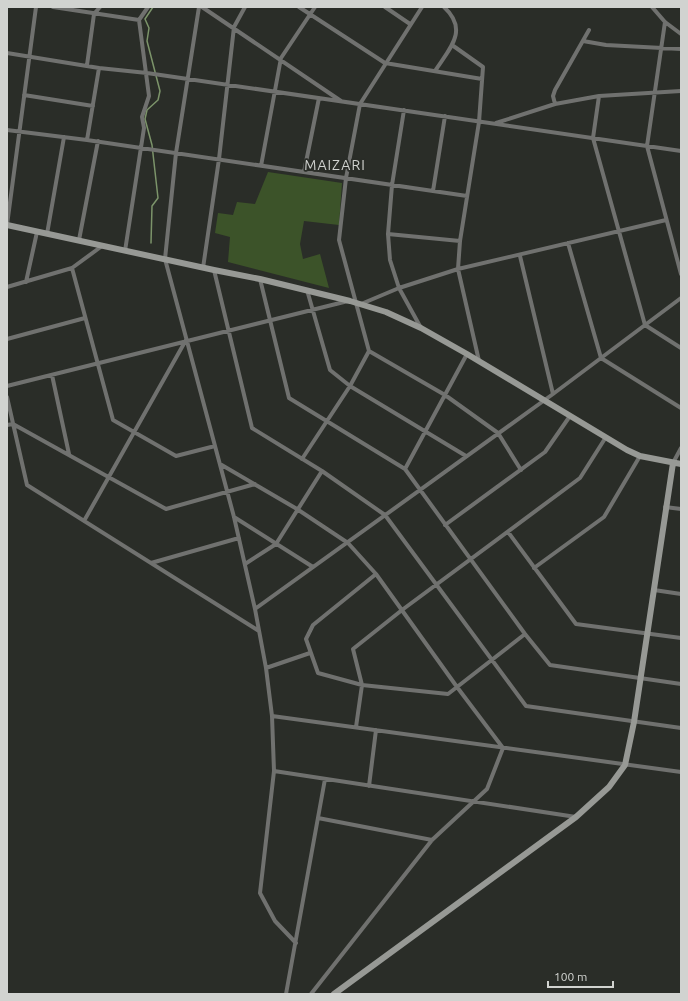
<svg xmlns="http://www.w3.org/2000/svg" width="688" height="1001" font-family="Ubuntu,sans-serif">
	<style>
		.green { fill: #3c5329 }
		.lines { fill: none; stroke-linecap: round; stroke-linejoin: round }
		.stream { stroke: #7c946a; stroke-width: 1.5 }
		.minor { stroke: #70716f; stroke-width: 4 }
		.secondary { stroke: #979995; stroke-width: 6 }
		.labels { text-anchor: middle; stroke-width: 3.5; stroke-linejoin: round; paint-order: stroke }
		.quarter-label { font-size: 14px; letter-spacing: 1px; fill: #d1d3d0; stroke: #2a2d28 }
	</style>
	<rect width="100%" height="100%" fill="#2a2d28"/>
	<path class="green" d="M268,172L342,183L339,225L304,221L300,244L303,259L320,254L329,288L228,262L230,237L215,233L218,213L233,215L237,202L255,204Z"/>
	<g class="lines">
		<path class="stream" d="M151,243L152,206L158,198L152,145L145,119L147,110L158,100L160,91L147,41L149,28L145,19L153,7"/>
		<path class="minor" d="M53,7L139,20
			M199,7L176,153L165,259L234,517L255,609L266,668L272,716L274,771L260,893L275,921L296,943
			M202,7L341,101
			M299,7L385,63L482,79
			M385,7L410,24
			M422,7L360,104L346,178L339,240L369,351L445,395L498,433L521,470
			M652,7L665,22L681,34
			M665,22L647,146L681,274
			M583,41L606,45L681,49
			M452,45L483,67L479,122L460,241L458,269L479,361
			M7,53L99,68L147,73L681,151
			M87,65L94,14L100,7
			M435,71C450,48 469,30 444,7
			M24,95L93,106
			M599,96L593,138L645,325L681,348
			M555,104L553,96L555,90L589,30
			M404,110L392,185L388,234L390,260L399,288L421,328
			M496,123L555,104L599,96L681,91
			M7,130L87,140L467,196
			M87,140L99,68
			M261,166L281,58L315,7
			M304,172L319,98
			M433,191L445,116
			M7,225L36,7
			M47,234L64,137
			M388,234L460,241
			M79,240L98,141
			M568,243L601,358L681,408
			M125,251L144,128L142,117L149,96L139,20L148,7
			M520,256L553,394
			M72,268L113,420L176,456L215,446
			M203,268L219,159L234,27L245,7
			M214,270L252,428L322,471L385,515L526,706L681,728
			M260,279L289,398L405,469L525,634L550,665L681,684
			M26,282L37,232
			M7,287L72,268L102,246
			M307,290L330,370L350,386L466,456
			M361,304L399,288L458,269L666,220
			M7,339L85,318
			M52,375L69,454
			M7,386L348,301
			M7,397L27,485L259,631
			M7,425L13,424L166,509L255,484
			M302,459L350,386L369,351
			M673,463L681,448
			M220,464L297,509L348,543L376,574L457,687L503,748L487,789L432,840L311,994
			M405,469L467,354
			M665,507L681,509
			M234,517L313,567
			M84,521L186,340
			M445,525L545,452L570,416
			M508,532L576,624L681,638
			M151,563L239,538
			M245,564L276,544L322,471
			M534,568L604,517L640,456
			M376,574L313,625L306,639L318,673L362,685L448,694L525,634
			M654,590L681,594
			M255,609L553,394L681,298
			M266,668L310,653
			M272,716L681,772
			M356,727L362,685L353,649L402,610L580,478L606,437
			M274,771L576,817
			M369,786L376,730
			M318,818L432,840
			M286,994L325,779"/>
		<path class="secondary" d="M7,225L214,270L260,279L350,301L386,312L421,328L467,354L627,450L640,456L681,464
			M334,994L576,817L609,787L625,765L634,722L673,463"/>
	</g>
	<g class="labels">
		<g class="quarter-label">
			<text x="335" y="170">MAIZARI</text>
		</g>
	</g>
	<rect width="688" height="1001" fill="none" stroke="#d1d3d0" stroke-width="16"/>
	<path d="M548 981v6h65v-6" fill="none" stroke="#d1d3d0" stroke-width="2"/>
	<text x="554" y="981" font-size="12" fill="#d1d3d0" stroke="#2a2d28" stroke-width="3" paint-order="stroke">100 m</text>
</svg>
